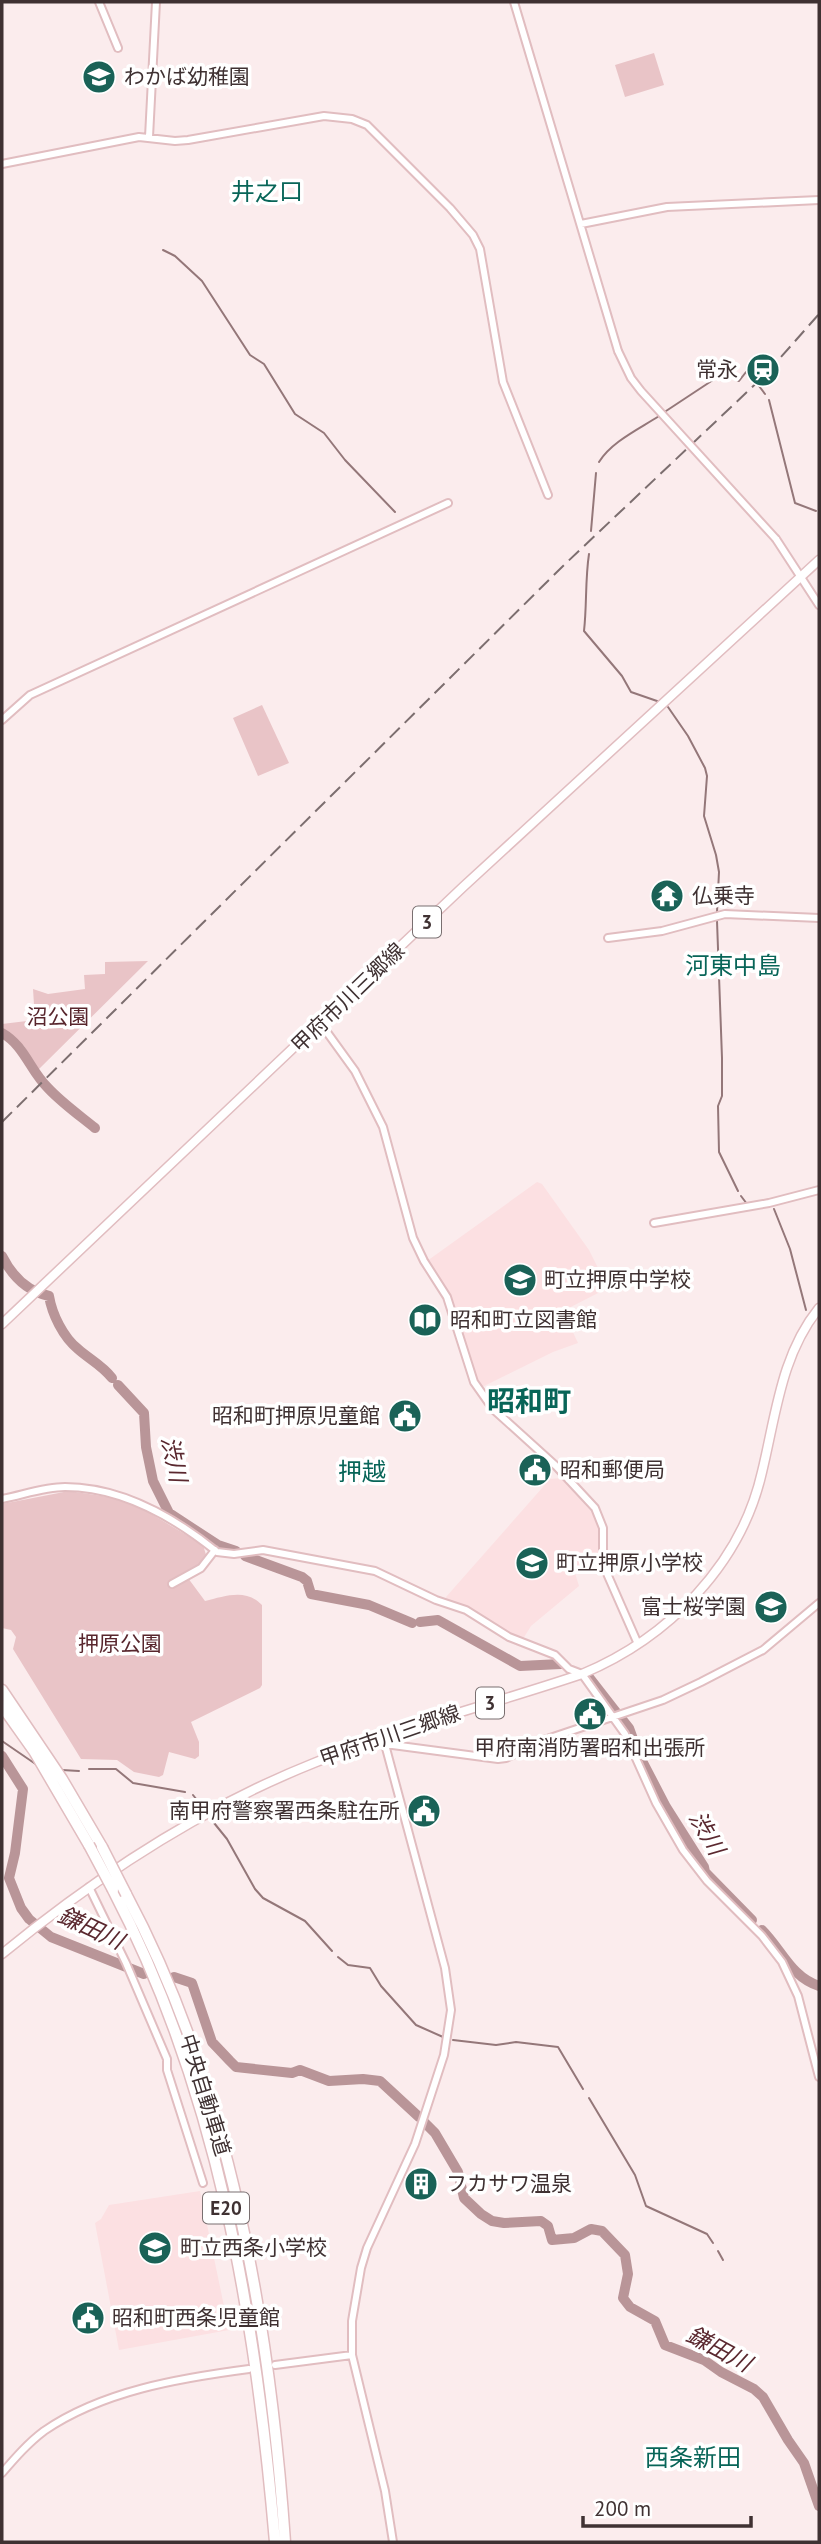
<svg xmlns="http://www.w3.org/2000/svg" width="821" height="2544" font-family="'PT Sans','Noto Sans JP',sans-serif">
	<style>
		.built { fill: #fce0e2 }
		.green { fill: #e9c4c7 }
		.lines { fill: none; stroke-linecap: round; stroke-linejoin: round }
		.stream { stroke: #947779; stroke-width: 2 }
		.river { stroke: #b99598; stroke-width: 10 }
		.minor-casing { stroke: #e1bdc0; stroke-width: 10 }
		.major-casing { stroke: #e1bdc0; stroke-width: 11 }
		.highway-casing { stroke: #e1bdc0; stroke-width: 13 }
		.minor { stroke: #fff; stroke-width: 6 }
		.major { stroke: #fff; stroke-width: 8 }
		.highway { stroke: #fff; stroke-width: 10 }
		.rail { stroke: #7c6e6f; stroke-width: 2; stroke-dasharray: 14 7; stroke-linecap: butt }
		.minor-bridge-casing { stroke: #e1bdc0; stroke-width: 10; stroke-linecap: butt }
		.highway-bridge-casing { stroke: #e1bdc0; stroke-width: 13; stroke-linecap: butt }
		.minor-bridge { stroke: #fff; stroke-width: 6 }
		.highway-bridge { stroke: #fff; stroke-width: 10 }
		.labels { text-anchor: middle; stroke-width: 7; stroke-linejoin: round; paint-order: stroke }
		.shield { fill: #fff; stroke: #796f70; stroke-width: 2 }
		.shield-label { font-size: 19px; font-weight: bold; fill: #3f3132 }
		.poi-label { font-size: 21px; fill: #3f3132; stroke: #fff; text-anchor: start }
		.street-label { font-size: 21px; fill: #3f3132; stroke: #fff }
		.park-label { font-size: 21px; fill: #58262d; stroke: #fff }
		.water-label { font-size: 23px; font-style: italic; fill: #5a282f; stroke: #fff }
		.quarter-label { font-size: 24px; fill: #086558; stroke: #fff }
		.district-label { font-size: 28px; font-weight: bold; fill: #086558; stroke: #fff }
	</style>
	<rect width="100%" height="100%" fill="#fbeced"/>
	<path class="built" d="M537,1182L542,1184L589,1250L598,1268L602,1291L563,1311L578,1343L553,1352L480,1388L450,1296L427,1261Z
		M561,1478L595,1516L599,1527L600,1552L575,1573L579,1586L531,1626L521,1642L448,1602L446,1597L550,1479Z
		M200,2191L229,2330L119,2350L95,2223L101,2219L109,2205Z"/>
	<path class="green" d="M654,53L664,85L625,97L615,65Z
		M262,705L289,763L258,776L233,718Z
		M148,961L38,1070L24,1046L2,1029V1024L35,1020L33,989L48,994L85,989L84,975L105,974V962Z
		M69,1491L115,1498L143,1509L203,1545L207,1558L203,1565L185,1574L205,1601C225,1596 246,1588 262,1605V1685L260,1688L191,1722L199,1742V1756L195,1759L169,1752L163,1775L159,1777L134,1772L117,1760L81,1759L13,1649L16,1637L11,1630L2,1628V1504Z"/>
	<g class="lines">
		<path class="stream" d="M163,250L175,256L202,281L250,355L264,364L295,414L324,433L345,460L395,512
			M735,379L739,381L746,372L749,376
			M759,386L765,394
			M769,400L795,503L816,511
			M663,413L716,378
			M599,462C611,442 639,429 659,416
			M591,531L596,473
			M589,554C585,580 587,605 584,631L622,676L631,692L657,701
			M668,707L688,736L705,768L707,776L704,816L716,855L719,872L717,912
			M717,921L722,1058V1096L718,1106L719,1152L738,1191
			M741,1196L747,1204
			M774,1209L790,1249L806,1310
			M2,1741L37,1765
			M89,1769H116L133,1783L185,1792
			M62,1770L79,1771
			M193,1795L205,1810
			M210,1818L227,1839L255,1889L263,1898L305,1921L332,1951
			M338,1957L348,1965L370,1968L381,1986L416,2025L443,2037
			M453,2040L496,2045L516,2042L558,2047L583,2089
			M589,2098L635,2175L646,2206L707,2234L713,2243
			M718,2251L723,2260"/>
		<path class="river" d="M2,1033C25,1046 30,1071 48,1088C62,1103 79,1115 95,1128
			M2,1256C12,1276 26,1291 49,1296C52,1314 63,1337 78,1349C89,1359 102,1365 112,1378
			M118,1385L144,1413L146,1447L153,1481L169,1513L218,1545L236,1551
			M245,1556L302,1577L307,1581L311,1594L369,1605L412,1623
			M420,1622L438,1620L520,1666L561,1664
			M588,1676L616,1712
			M621,1718L629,1728L637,1750
			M2,1756L23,1789L15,1853L9,1878L21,1908L29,1919L51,1937L144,1974
			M640,1757L666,1807L704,1867L705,1872L752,1920
			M762,1930C782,1950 791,1977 819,1986
			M174,1977L192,1983L212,2042L230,2061L236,2067L292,2073L300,2070L329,2081L363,2079L380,2081L419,2117
			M425,2123L435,2133L458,2172L464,2198L481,2214L492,2221L504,2223L541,2221L548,2226L552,2240L574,2238L591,2229L602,2231L625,2255L628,2274L623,2298L630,2307L655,2321L665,2345L704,2360L721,2372L754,2389L763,2397L788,2440L804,2463L819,2506"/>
		<defs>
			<path id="minor" d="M99,2L118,48
				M514,2L618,351
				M149,137L156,2
				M2,164L139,137L175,141L188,140L324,116L352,119L367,125L450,208L473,235L480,249L503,382L548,495
				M581,224L667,207L819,200
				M776,539L819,605
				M2,720L30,695L448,503
				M608,938L662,931L725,914L819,918
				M321,1024L355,1071L383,1127L413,1238L424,1261L447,1297L474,1382L493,1409L556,1466L595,1508L603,1528V1561L605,1569L638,1644
				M654,1223L769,1203L819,1190
				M2,1499C23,1495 44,1487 65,1487C121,1487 175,1518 217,1552L234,1554L263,1550L375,1571L436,1600L466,1610L509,1637L555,1655L569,1669L582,1674L625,1734L656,1803L683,1850L707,1881L762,1936L782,1962L798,1996L819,2077
				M172,1584L201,1568L215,1550
				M383,1737L445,1968L451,2010L444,2055L415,2144L367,2248L361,2268L352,2321V2355L385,2491L393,2542
				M385,1744L498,1759L506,1758L544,1740L663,1700L701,1682L763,1650L819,1603
				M89,1887L126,1963L167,2059V2070L203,2183
				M275,2365L352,2355
				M2,2473C15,2458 28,2443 44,2431C102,2391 180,2378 249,2369"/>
			<path id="major" d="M2,1324L463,887L819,560
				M2,1954C96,1877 201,1808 314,1763C401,1727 493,1704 582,1674C668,1638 741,1565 762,1472C776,1415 781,1355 819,1308"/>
			<path id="highway" d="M2,1690L62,1779L102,1847
				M2,1706L34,1751L89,1845
				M113,1890C218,2091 256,2319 275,2542
				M126,1894C230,2088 270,2325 285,2542"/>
		</defs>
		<use href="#minor" class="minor-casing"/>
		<use href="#major" class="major-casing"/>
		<use href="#highway" class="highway-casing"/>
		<use href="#minor" class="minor"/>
		<use href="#major" class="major"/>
		<use href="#highway" class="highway"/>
		<path class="rail" d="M2,1122L564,565L766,374L819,314"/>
		<defs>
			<path id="minor-bridge" d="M618,351L631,378L641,391L776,539"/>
			<path id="highway-bridge" d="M89,1845L113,1890
				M102,1847L126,1894"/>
		</defs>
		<use href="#minor-bridge" class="minor-bridge-casing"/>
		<use href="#highway-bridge" class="highway-bridge-casing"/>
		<use href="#minor-bridge" class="minor-bridge"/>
		<use href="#highway-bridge" class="highway-bridge"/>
	</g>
	<defs>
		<symbol id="school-disc" viewBox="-11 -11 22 22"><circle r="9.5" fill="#1a6257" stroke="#fff"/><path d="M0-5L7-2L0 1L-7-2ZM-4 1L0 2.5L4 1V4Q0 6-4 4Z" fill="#fff"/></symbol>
		<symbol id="station-disc" viewBox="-11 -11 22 22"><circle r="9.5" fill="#1a6257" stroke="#fff"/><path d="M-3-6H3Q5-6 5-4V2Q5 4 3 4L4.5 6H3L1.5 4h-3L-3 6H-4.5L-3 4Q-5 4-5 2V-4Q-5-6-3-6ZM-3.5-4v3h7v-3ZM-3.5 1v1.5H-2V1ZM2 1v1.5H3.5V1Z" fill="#fff"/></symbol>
		<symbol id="temple-disc" viewBox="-11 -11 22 22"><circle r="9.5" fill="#1a6257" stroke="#fff"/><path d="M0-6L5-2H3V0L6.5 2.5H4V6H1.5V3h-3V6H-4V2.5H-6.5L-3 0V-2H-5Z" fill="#fff"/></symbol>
		<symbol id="library-disc" viewBox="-11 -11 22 22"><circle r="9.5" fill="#1a6257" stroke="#fff"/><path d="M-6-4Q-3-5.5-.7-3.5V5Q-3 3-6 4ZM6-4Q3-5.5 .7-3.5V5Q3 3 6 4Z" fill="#fff"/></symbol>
		<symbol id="civic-disc" viewBox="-11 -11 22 22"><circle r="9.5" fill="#1a6257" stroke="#fff"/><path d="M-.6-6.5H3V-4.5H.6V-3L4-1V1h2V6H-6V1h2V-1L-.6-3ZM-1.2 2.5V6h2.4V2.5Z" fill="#fff"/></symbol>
		<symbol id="building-disc" viewBox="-11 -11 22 22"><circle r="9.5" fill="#1a6257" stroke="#fff"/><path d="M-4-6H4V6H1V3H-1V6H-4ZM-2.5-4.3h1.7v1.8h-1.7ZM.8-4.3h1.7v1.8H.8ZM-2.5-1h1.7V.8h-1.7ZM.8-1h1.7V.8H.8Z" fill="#fff"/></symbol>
	</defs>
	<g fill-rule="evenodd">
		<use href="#school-disc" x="80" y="58" width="38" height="38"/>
		<use href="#station-disc" x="744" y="351" width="38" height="38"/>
		<use href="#temple-disc" x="648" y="877" width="38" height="38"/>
		<use href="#school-disc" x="501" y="1261" width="38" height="38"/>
		<use href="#library-disc" x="406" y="1301" width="38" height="38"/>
		<use href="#civic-disc" x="386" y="1397" width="38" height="38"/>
		<use href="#civic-disc" x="516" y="1451" width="38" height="38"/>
		<use href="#school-disc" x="513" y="1544" width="38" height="38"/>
		<use href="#school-disc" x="752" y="1588" width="38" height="38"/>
		<use href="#civic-disc" x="571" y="1695" width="38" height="38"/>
		<use href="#civic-disc" x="405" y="1792" width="38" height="38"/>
		<use href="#building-disc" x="402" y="2165" width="38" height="38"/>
		<use href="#school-disc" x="136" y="2229" width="38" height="38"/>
		<use href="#civic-disc" x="69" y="2299" width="38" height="38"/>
	</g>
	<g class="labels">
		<g class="shield">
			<rect x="413" y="906.5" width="28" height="31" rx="5"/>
			<rect x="476" y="1687.5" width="28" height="31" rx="5"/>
			<rect x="203" y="2192.5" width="46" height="31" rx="5"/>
		</g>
		<g class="shield-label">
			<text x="427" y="929">3</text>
			<text x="490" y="1710">3</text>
			<text x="226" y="2215">E20</text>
		</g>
		<g class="poi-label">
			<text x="124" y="84">わかば幼稚園</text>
			<text x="738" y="377" text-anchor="end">常永</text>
			<text x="692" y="903">仏乗寺</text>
			<text x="544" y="1287">町立押原中学校</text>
			<text x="450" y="1327">昭和町立図書館</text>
			<text x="380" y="1423" text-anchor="end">昭和町押原児童館</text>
			<text x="560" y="1477">昭和郵便局</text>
			<text x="556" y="1570">町立押原小学校</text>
			<text x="746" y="1614" text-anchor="end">富士桜学園</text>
			<text x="590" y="1755" text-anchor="middle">甲府南消防署昭和出張所</text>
			<text x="400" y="1818" text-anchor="end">南甲府警察署西条駐在所</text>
			<text x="446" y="2191">フカサワ温泉</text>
			<text x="180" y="2255">町立西条小学校</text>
			<text x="112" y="2325">昭和町西条児童館</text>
		</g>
		<g class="street-label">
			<text transform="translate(348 998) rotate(-44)" y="7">甲府市川三郷線</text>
			<text transform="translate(390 1736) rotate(-19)" y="7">甲府市川三郷線</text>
			<text transform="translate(205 2095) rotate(73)" y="7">中央自動車道</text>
		</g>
		<g class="park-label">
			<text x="58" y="1024">沼公園</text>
			<text x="120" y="1651">押原公園</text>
		</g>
		<g class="water-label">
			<text transform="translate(174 1459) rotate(78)" y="8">渋川</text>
			<text transform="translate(707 1833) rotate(60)" y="8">渋川</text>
			<text transform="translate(91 1928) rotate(25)" y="8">鎌田川</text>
			<text transform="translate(719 2349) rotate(28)" y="8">鎌田川</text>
		</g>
		<g class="quarter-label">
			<text x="267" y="200">井之口</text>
			<text x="733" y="974">河東中島</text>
			<text x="362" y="1480">押越</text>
			<text x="693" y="2466">西条新田</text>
		</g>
		<g class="district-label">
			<text x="529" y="1411">昭和町</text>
		</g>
	</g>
	<rect width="821" height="2544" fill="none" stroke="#3f3132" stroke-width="7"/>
	<path d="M583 2516v10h168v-10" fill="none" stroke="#3f3132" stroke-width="3.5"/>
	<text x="594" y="2516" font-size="21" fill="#3f3132" stroke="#ffffff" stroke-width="5" paint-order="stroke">200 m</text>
</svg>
